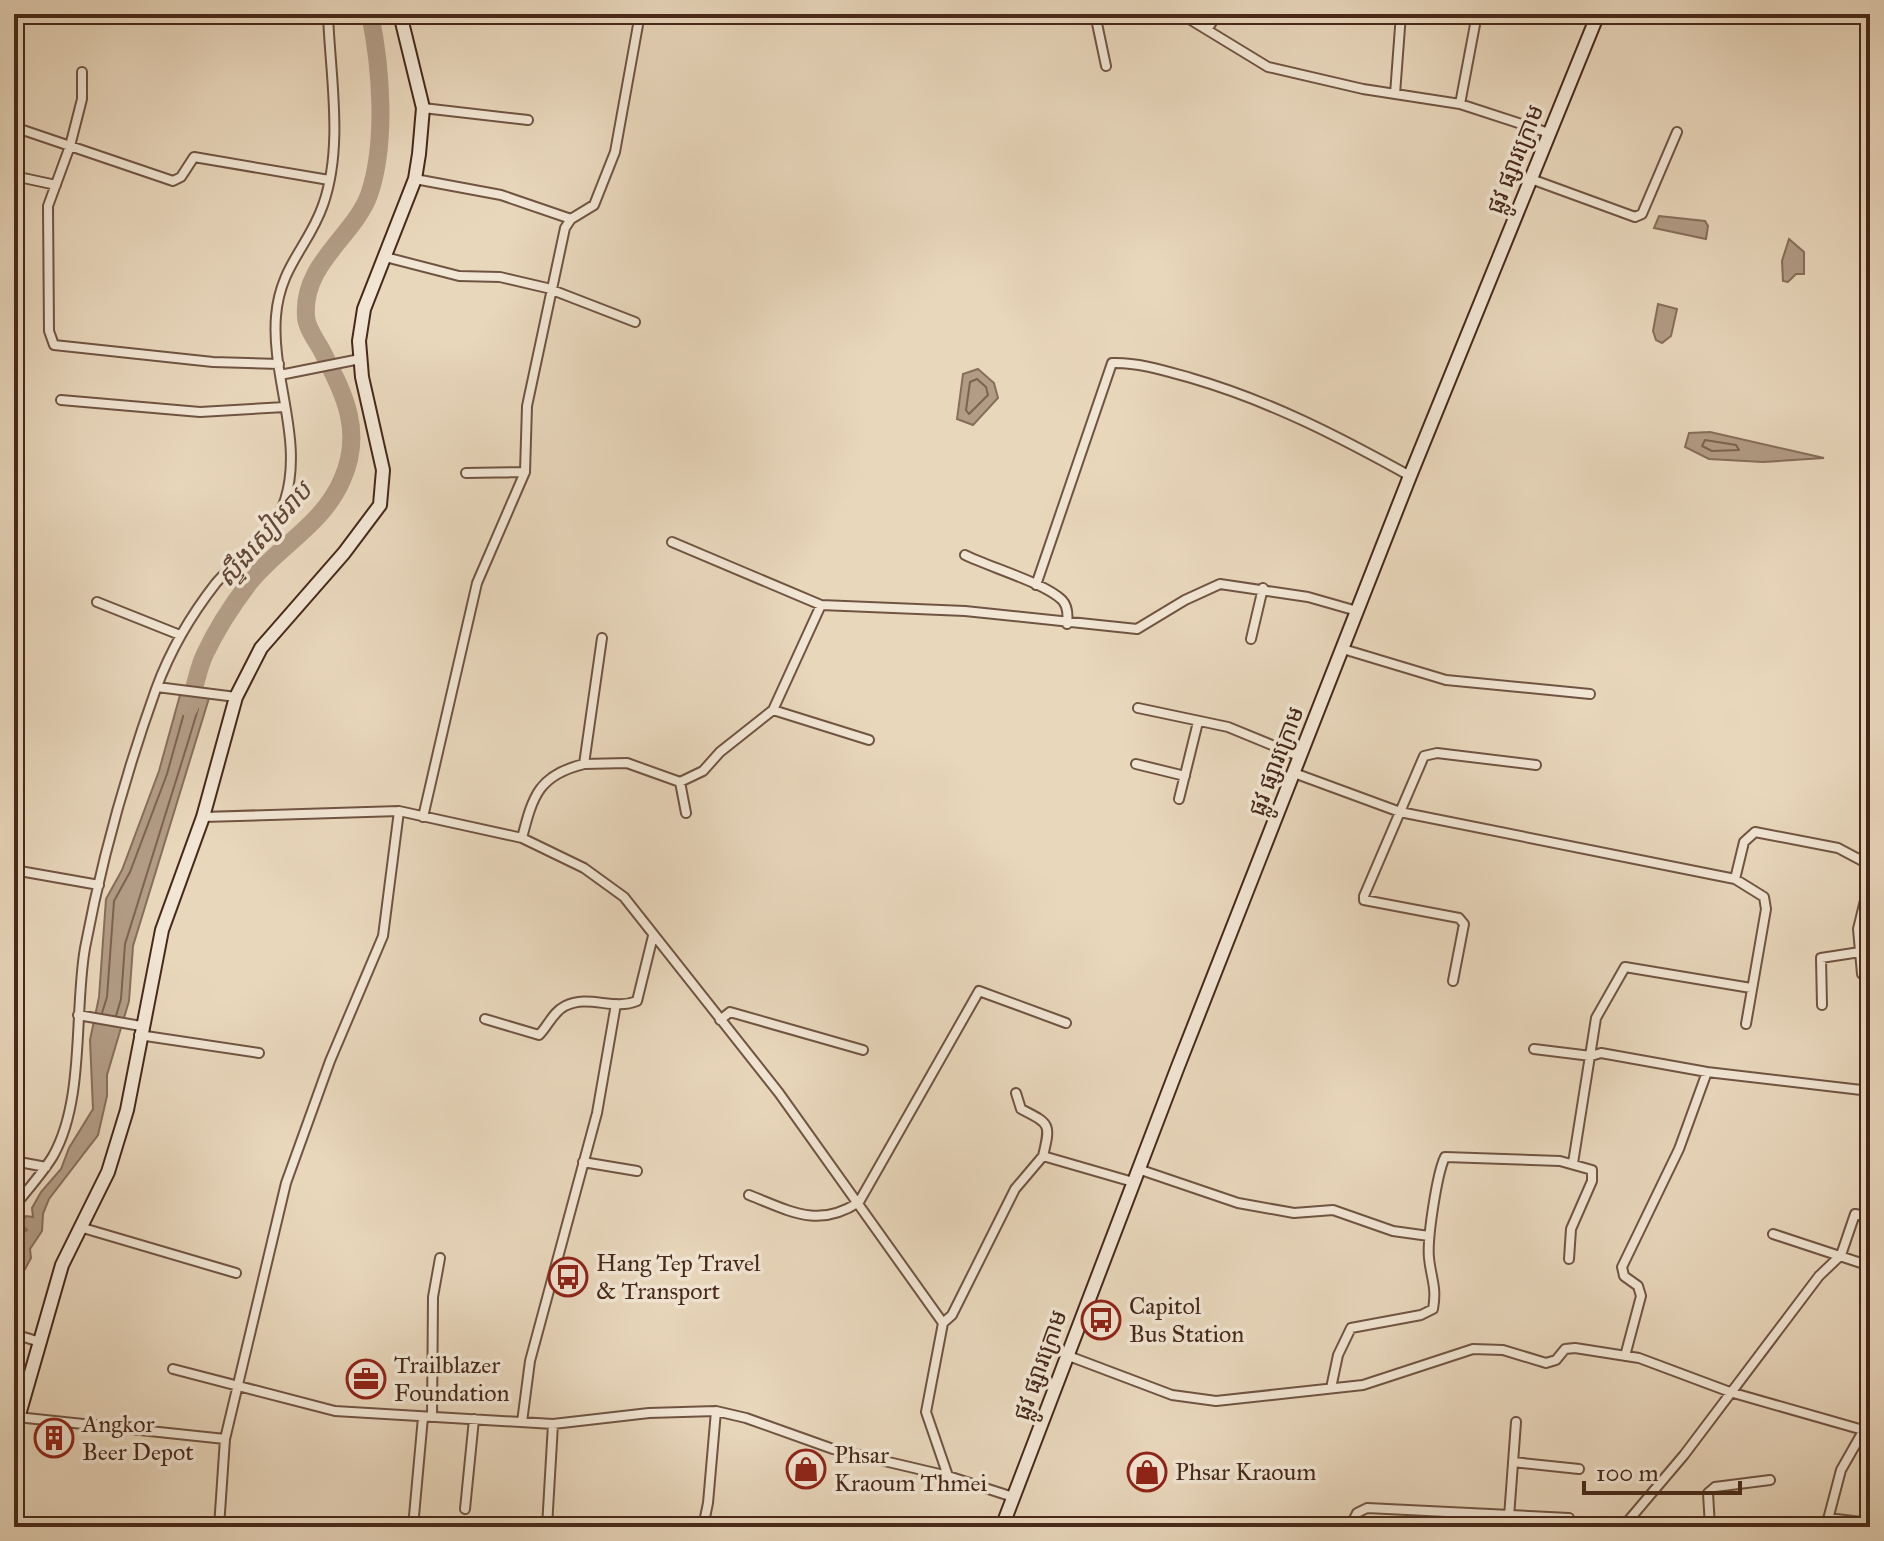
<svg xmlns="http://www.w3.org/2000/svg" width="1884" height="1541" font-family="'IM FELL Great Primer','Noto Sans Khmer',serif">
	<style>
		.water { fill: #b29c85; stroke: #876e5a; stroke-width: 2 }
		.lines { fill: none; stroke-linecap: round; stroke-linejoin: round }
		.shore { stroke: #7c6250; stroke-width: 2 }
		.river { stroke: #b29c85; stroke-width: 18 }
		.street-casing { stroke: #705442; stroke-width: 12 }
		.secondary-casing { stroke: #47291a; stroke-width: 16 }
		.street { stroke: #f1e5d3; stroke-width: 8 }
		.secondary { stroke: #f1e5d3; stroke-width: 12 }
		.labels { text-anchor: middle; stroke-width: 7; stroke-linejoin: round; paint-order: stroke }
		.street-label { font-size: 24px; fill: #47291a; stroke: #f1e5d3 }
		.poi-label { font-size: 24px; fill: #47291a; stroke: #f1e5d3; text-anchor: start }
		.water-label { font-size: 26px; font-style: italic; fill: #624635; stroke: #f1e5d3 }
	</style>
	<rect width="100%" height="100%" fill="#e9d7bc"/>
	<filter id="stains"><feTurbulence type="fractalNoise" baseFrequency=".0025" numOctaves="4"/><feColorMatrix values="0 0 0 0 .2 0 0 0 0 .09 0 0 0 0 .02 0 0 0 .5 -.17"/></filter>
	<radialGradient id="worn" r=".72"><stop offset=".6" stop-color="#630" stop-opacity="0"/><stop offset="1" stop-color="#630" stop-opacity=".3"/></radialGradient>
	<path class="water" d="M1659,216L1705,221L1708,226L1706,239L1654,228Z
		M1789,239L1804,252V274H1796L1788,282L1783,281L1782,261Z
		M1658,304L1677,309L1671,336L1662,343L1656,340L1653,331Z
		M978,369L994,383L998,398L973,425L957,419L963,374Z
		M1710,432L1824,458L1763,462L1709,459L1685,447L1689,433Z
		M180,695L209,698L133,946L129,1001L107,1075V1096L98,1135L49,1199L43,1214L42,1231L30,1249L31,1258L19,1280L14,1306V1240L27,1230L21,1224L26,1216L33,1217L32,1208L41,1192L61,1169L69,1148L93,1109L90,1040L99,997L106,899L122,870L159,771Z"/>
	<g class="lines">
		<path class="shore" d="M977,379L986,387L988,395L969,414L966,410L970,382Z
			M1705,440L1736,445L1739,450L1712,451L1702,446Z
			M102,1013L107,997L114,901L130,872L167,774L186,706L195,704L198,709L188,742L125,944L121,999L116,1016"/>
		<path class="river" d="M189,708C194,691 197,672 204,656C215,632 233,604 249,583C278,546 322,526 342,480C364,431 344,394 321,349C316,340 306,327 306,316C302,264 354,236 369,195C387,143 381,67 370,14"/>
		<defs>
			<path id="street" d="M1095,14L1106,66
				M1181,14L1268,67L1363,89L1460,104L1549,133
				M1207,30L1217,14
				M1395,94L1401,14
				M1460,104L1477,14
				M423,108L528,120
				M14,127L70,146L82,99V72
				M14,176L56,185
				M415,179L501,195L571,219
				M1531,179L1635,217L1642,214L1677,132
				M385,257L459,276L500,277L547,288L635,322
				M279,364L213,362L54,345L49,331L48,206L70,146L173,181L181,177L194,157L329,180
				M280,375L360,359
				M61,400L200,412L285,407
				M466,473L525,472
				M672,542L821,605
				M965,555C989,567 1045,583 1062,600C1068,606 1068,616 1067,624
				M1036,585L1112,363C1138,362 1166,371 1191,378C1270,401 1338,436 1410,476
				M97,602L180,635
				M1251,639L1263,588
				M1343,649L1446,680L1590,694
				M157,687L236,697
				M1138,708L1228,727L1301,757
				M773,710L869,740
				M584,764L627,763L680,782L686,813
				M1136,764L1185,776
				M1294,773L1400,812L1735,879L1764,897L1766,909L1746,1024
				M680,782L703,771L720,752L773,710L821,605L965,611L1137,629L1185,600L1220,584L1308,597L1357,611
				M1179,799L1198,722
				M203,817L399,811L522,838L584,868L624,897L779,1093L943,1323L926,1412L948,1476
				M423,817L477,583L525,472L527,406L565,228L571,219L594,205L615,152L640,14
				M522,838C533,795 539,775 584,764L602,638
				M14,870L99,885
				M1735,879L1744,842L1755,832L1838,848L1870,865
				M1862,974L1858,929L1870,880
				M1453,981L1464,924L1459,918L1364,900V896L1424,756L1437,753L1536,765
				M1822,1005L1821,958L1860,952
				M78,1015L141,1026
				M485,1019L539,1035C548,1026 553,1012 565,1006C589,994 613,1011 637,1001L653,936
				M720,1020L730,1012L863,1050
				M139,1035L259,1053
				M1534,1049L1591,1056L1601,1053L1707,1072L1870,1091
				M1016,1093L1021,1109C1050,1124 1051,1123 1043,1156
				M14,1161L46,1167
				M583,1162L637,1171
				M1573,1163L1596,1018L1625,967L1751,988
				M1138,1169L1238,1203L1294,1213L1333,1210L1393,1231L1429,1236
				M749,1195C790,1211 818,1229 859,1202L979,991L1066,1023
				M14,1207C27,1190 42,1174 53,1156C85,1100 74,1011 85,948C101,863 127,770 156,689C170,651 191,615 216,583C238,557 274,534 285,500C304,440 271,377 276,316C280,266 309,246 323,205C344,146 330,75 328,14
				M83,1228L236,1273
				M1773,1234L1870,1266
				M943,1323L952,1315L1015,1189L1043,1156L1133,1182
				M14,1334L40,1342
				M1066,1355L1172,1395L1216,1401L1363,1385L1473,1349L1503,1350L1546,1363L1556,1360L1565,1349L1575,1348L1639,1358L1730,1392L1863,1430
				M1625,1356L1641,1296L1638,1286L1624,1276L1622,1267L1679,1149L1707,1072
				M173,1369L335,1411L553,1424L649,1413L716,1411L746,1418L833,1449L948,1476L1013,1497
				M1331,1388L1338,1355L1351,1328L1421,1315L1433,1309C1437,1287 1431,1278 1429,1258C1427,1239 1437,1173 1445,1157L1560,1161L1592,1170V1181L1571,1229L1569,1259
				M17,1417L225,1439
				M432,1417L433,1297L440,1258
				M522,1422L530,1361L597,1113L616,1004
				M1513,1462L1579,1469
				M465,1509L474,1419
				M1509,1517L1516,1422
				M1828,1518L1870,1523
				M219,1527L225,1439L286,1183L330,1061L383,936L399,811
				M413,1527L423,1417
				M547,1527L553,1424
				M703,1527L708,1503L716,1411
				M1350,1527L1357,1513L1367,1508L1569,1518
				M1623,1527L1684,1455L1819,1276L1841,1255L1855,1214L1870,1217
				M1710,1527L1708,1493L1715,1487L1770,1480
				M1826,1527L1841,1470L1870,1419"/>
			<path id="secondary" d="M14,1432L62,1265L108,1172L127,1110L162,930L203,817L236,697L261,648L344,553L380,505L383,470L362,377L359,341L364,309L415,179L419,154L423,108L400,14
				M1002,1527L1177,1069L1410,476L1598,14"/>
		</defs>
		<use href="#street" class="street-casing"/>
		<use href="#secondary" class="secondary-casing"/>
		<use href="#street" class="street"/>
		<use href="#secondary" class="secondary"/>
	</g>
	<defs>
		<symbol id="bus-ring" viewBox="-11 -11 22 22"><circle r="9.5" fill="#f1e5d3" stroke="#8f2418" stroke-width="1.5"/><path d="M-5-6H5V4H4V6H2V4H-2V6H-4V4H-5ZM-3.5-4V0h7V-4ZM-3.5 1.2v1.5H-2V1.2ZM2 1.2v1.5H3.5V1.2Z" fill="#8f2418"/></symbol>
		<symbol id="office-ring" viewBox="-11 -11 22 22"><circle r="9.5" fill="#f1e5d3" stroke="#8f2418" stroke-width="1.5"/><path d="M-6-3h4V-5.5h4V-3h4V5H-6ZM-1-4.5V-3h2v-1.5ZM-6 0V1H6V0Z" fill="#8f2418"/></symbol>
		<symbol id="building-ring" viewBox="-11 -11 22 22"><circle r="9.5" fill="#f1e5d3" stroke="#8f2418" stroke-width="1.5"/><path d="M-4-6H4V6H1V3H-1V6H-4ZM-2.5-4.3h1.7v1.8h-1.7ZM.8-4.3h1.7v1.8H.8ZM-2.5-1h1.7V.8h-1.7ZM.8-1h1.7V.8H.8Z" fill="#8f2418"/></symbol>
		<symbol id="shop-ring" viewBox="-11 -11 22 22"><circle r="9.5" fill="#f1e5d3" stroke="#8f2418" stroke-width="1.5"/><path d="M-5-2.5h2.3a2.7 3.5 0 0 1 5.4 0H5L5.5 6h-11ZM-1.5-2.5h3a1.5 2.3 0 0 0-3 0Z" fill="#8f2418"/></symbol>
	</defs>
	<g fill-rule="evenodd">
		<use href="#bus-ring" x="546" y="1255" width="44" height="44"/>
		<use href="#bus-ring" x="1079" y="1298" width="44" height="44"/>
		<use href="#office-ring" x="344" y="1357" width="44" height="44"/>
		<use href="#building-ring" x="32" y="1416" width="44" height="44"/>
		<use href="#shop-ring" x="784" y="1447" width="44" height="44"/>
		<use href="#shop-ring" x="1125" y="1450" width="44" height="44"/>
	</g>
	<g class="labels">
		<g class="street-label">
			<text transform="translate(1515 159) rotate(-68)" y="8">ផ្លូវ ផ្សារក្រោម</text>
			<text transform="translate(1276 761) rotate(-69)" y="8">ផ្លូវ ផ្សារក្រោម</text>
			<text transform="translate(1040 1365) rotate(-70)" y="8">ផ្លូវ ផ្សារក្រោម</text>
		</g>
		<g class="poi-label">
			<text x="596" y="1271">Hang Tep Travel<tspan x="596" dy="28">&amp; Transport</tspan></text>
			<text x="1129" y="1314">Capitol<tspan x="1129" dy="28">Bus Station</tspan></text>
			<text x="394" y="1373">Trailblazer<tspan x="394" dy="28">Foundation</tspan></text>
			<text x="82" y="1432">Angkor<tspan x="82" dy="28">Beer Depot</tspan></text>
			<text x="834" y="1463">Phsar<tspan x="834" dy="28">Kraoum Thmei</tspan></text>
			<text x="1175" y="1480">Phsar Kraoum</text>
		</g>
		<g class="water-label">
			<text transform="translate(264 534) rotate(-49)" y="9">ស្ទឹងសៀមរាប</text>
		</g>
	</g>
	<rect width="1884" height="1541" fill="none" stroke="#e9d7bc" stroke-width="48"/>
	<rect x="16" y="16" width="1852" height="1509" fill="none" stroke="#47291a" stroke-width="4"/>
	<rect x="24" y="24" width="1836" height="1493" fill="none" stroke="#47291a" stroke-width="2"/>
	<path d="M1584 1481v12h156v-12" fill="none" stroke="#47291a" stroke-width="4"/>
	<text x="1596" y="1481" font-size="24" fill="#47291a" stroke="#f1e5d3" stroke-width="6" paint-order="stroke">100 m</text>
	<rect width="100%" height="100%" filter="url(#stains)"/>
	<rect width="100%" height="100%" fill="url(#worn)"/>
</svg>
